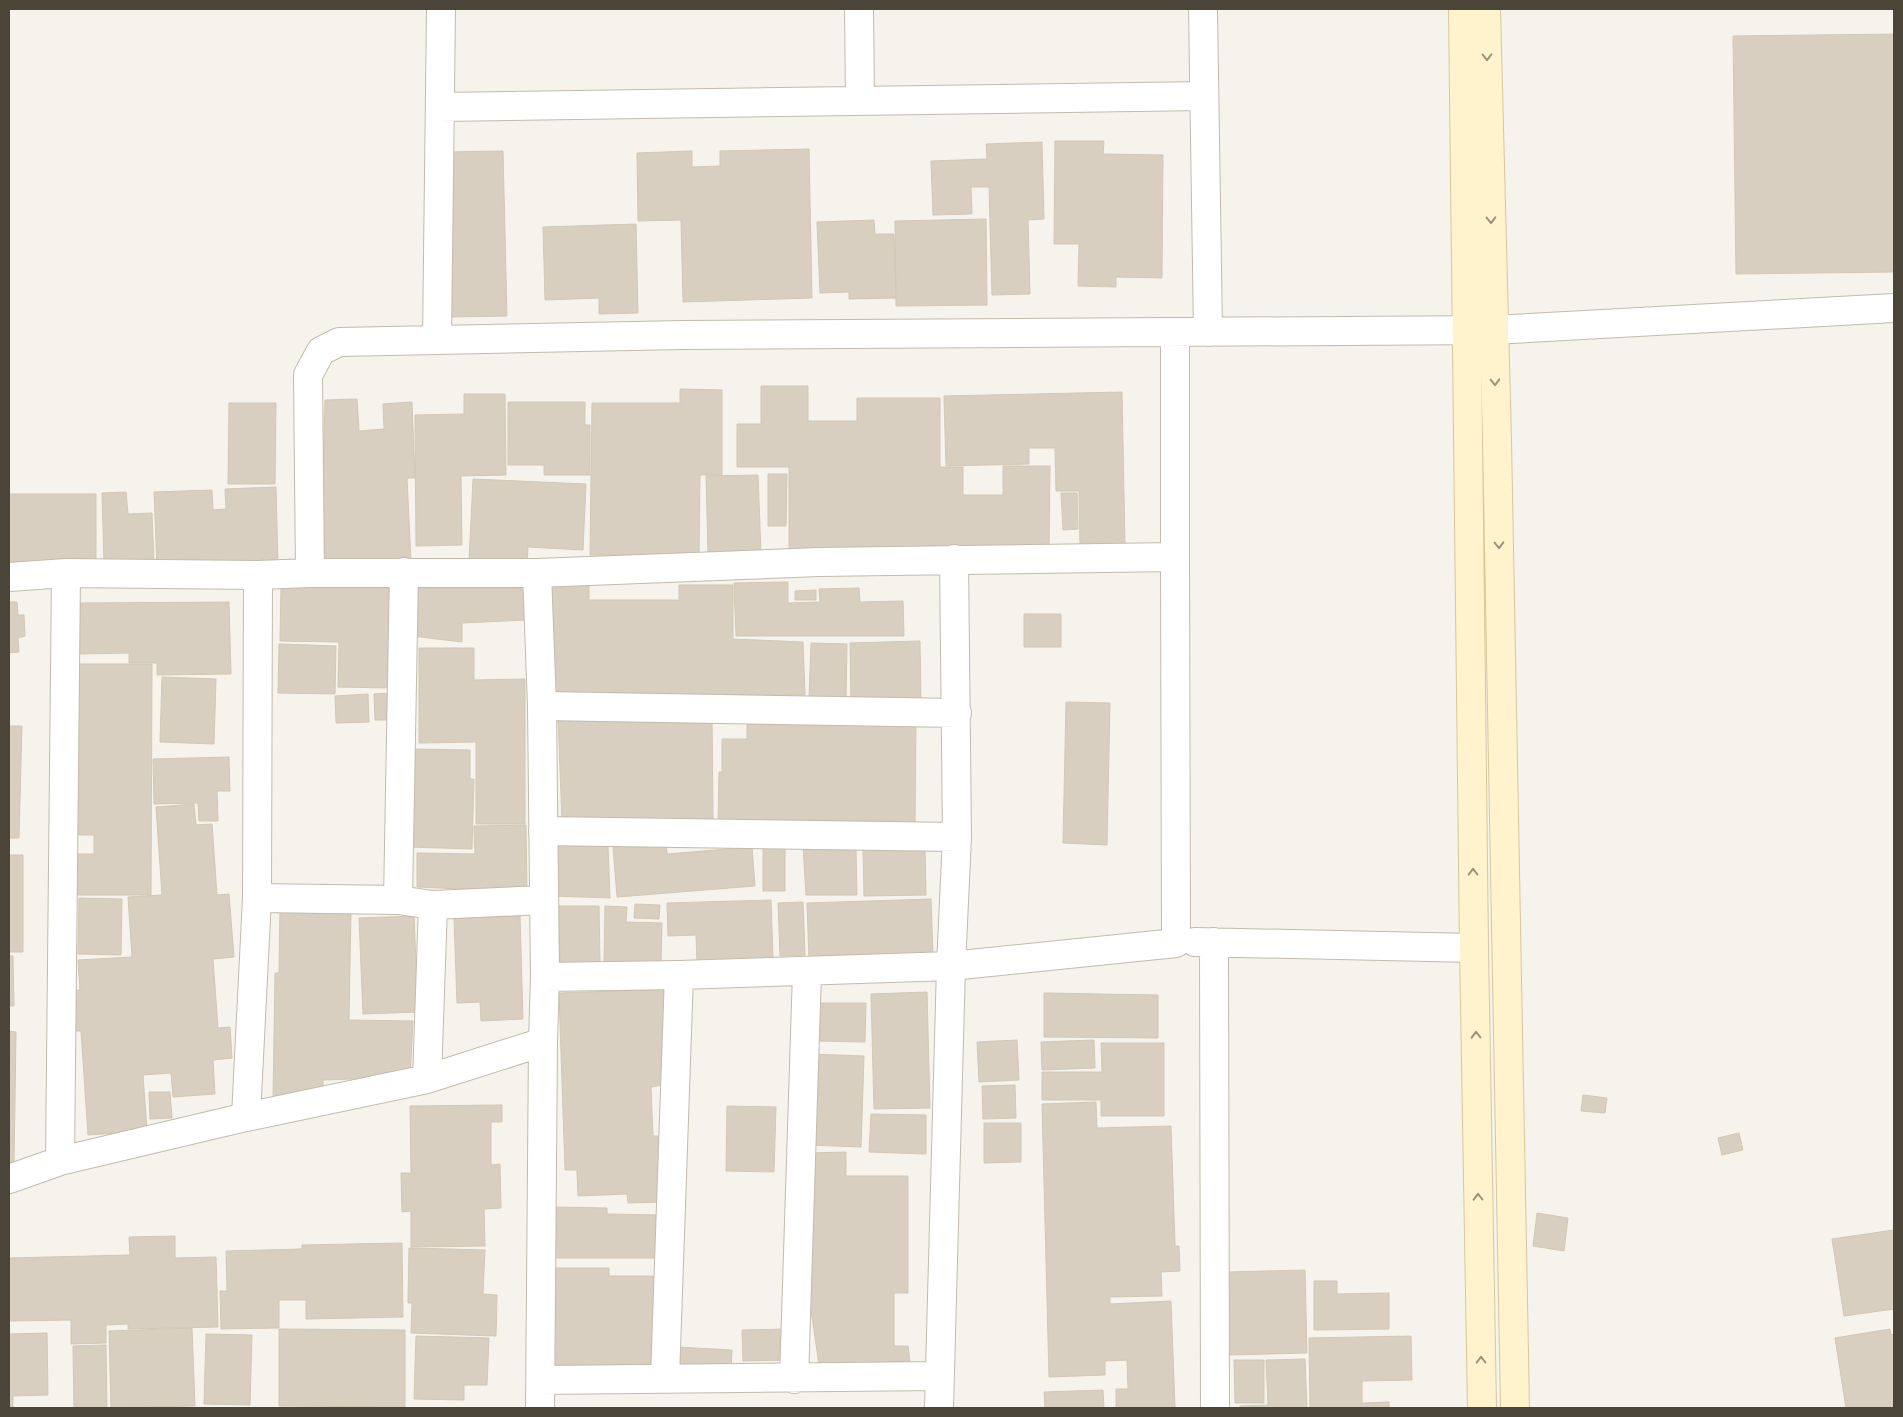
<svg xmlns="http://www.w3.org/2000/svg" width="1903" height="1417" font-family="Figtree,sans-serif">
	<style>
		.building { fill: #d8cfc1; stroke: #d3c7b4 }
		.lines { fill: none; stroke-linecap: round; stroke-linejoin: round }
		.street-casing { stroke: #c2bbae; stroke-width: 30 }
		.secondary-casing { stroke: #d6c79b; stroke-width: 30 }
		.street { stroke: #fff; stroke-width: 28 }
		.secondary { stroke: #fff3cd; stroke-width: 28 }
		.oneway { stroke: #9c937c }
	</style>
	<rect width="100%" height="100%" fill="#f6f3ec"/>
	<path class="building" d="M1894,34V272L1736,274L1733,36Z
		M1055,141H1104L1103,154L1163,155L1162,278L1116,277V287L1078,286L1079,244H1054Z
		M1042,142L1044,219L1028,220L1030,294L992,295L989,187H971L972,214L933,215L931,161L987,159L986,144Z
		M809,149L812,298L683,302L681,220L638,221L637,153L692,151V167L720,166V151Z
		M503,151L507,316L449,317L445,152Z
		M986,219L987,305L896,306L895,221Z
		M874,220L875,234H894L896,298L849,299V292L820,293L817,222Z
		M636,224L638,313L599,314V298L545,300L543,227Z
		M761,386H808V421H857V398H940V467H963V495H1003V466H1050L1049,550H789V467H737V424H761Z
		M680,389L722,390V475H700L699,556L590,555L592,403H680Z
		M1122,392L1125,546L1080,547L1079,491H1056L1055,448H1029V464L946,466L944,396Z
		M464,394H505L506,475L461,476L462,545L416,546L415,415L464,414Z
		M357,399L359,431L384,429L383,404L412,402L415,478H407L411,561L321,565L325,400Z
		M508,402H585V425H590V475H544V465H508Z
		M229,403H276L275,484H228Z
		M768,474H787L786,526H768Z
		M758,475L761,552L708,554L706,476Z
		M473,479L586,484L583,550L528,547L527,564L469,561Z
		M276,487L278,564L157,569L154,492L212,490L213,510L226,509L225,489Z
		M126,492L128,514L152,513L154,563L104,564L102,493Z
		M1061,493H1077L1078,529L1063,530Z
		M9,494H96V572H9Z
		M788,582V603L820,602L819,589L859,588L860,602L903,601L904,636H736L734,583Z
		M547,584H589V600H679V585H733V639L803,642L805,695H547Z
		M281,586L393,588L391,688L338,687L339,642L280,641Z
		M411,588H526L527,620L462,623V642L412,636Z
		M816,590V600H795V591Z
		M9,602H17L18,615H24L25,636L18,638L19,652L9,653Z
		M229,602L231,674L157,675V663H129V653L80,654L79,603Z
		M1024,614H1061V647H1024Z
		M920,641L921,703L851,705L850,643Z
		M811,643L847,644L846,699L809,698Z
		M279,644L336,646L335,694L278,693Z
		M419,648H474V680L525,679V824H476V742L419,743Z
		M73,664H152L151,895H75V854H94V835H73Z
		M162,677L216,679L214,744L160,742Z
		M392,693L393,720H375L374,694Z
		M368,694L369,722L336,723L335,696Z
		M1066,702L1110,703L1107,845L1063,843Z
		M712,714L713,819L562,821L558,716Z
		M747,721H916L915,825H718L719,772H722V739H747Z
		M9,726H22L19,838H9Z
		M412,749L470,750V779H474L472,849L410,847Z
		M229,757L230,791H217L218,821H199L198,803L154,804L153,759Z
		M194,804L196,825L212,824L217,895L229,894L234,957L213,959L218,1028L230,1027L232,1058L213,1060L215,1094L173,1097L171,1073L143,1075L147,1131L88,1135L81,1031H73L70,991L80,990L78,960L132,957L128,897L162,895L156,807Z
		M526,825L527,892L417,887V853L475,854L474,826Z
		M666,843L667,854L752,847L755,886L617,897L613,847Z
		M556,844L608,846L610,898L553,896Z
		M803,845L856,849L857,895H806Z
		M763,847H785V891H763Z
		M925,847L926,895L864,896L863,848Z
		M9,855H23V952H9Z
		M79,898L122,899L121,955L78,954Z
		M931,899L933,954L809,959L807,903Z
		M771,900L773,959L697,962L696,935L668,936L667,903Z
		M803,902L805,955L780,956L778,903Z
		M635,904L660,905L659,919L634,918Z
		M559,906H599L600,965L560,966Z
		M605,906L627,907L626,922L662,923L661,963L604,962Z
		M280,907L351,909L349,1020L413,1021L410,1077L323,1080V1100L273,1099L275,973H279Z
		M414,916L418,1012L363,1014L359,918Z
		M520,916L523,1019L481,1021L480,1002L457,1003L454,918Z
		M9,956H13L14,1006H9Z
		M673,989L669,1084L651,1087L653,1136H661L664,1202L628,1203L627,1194L578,1196L577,1170H565L559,993Z
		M927,992L930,1108L874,1109L871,994Z
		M1044,993L1158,995V1038L1044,1037Z
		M817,1003H866L865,1042L817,1041Z
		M9,1031L16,1032L14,1165L9,1164Z
		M1017,1040L1019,1080L979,1082L977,1042Z
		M1094,1040L1095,1068L1042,1070L1041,1042Z
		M1101,1043H1164V1116H1101V1100H1042V1072H1102Z
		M810,1054L864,1056L861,1147L807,1145Z
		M1015,1085L1016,1118L983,1119L982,1086Z
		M149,1092H170L172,1118L150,1119Z
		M1583,1095L1607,1098L1605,1113L1581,1111Z
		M1096,1102L1097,1128L1171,1126L1175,1246H1179L1180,1271L1161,1272L1162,1296L1110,1297V1304L1171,1301L1175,1408H1116V1389H1128L1127,1360L1105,1361V1375L1049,1377L1042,1104Z
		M502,1105V1122H491V1165L500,1164L501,1208L484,1209L485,1246L411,1247V1211L402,1212L401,1173H411L410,1106Z
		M727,1106L776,1107L774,1172L726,1171Z
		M871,1114L926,1115V1154L869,1152Z
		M984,1123H1021V1162L984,1163Z
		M1739,1133L1743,1150L1722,1155L1718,1138Z
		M846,1152V1176H908V1293H894V1346H908L910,1361L819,1365L809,1296V1153Z
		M552,1207L607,1208V1214L662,1215V1258H552Z
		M1537,1213L1568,1218L1564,1251L1533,1246Z
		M1894,1230V1309L1844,1316L1832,1239Z
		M175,1236V1258L216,1257L218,1327L128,1329V1324L106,1325V1343L71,1344V1320L9,1321V1258L130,1255L129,1237Z
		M402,1243L403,1317L306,1319V1300H279V1328L221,1329L220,1291H227L226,1251L302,1249V1245Z
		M409,1248L485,1250L483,1294L497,1295L496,1336L411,1333L412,1303H408Z
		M548,1268H609V1276H656V1370L549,1371Z
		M1305,1270L1307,1353L1229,1355L1228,1272Z
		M1314,1281H1337V1294L1389,1293V1329L1314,1330Z
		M192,1328L195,1406L111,1408L109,1331Z
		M279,1329L405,1330V1407L279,1406Z
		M787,1329L788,1360L743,1361L742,1330Z
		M1890,1329L1891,1335L1894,1334V1408H1846L1835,1338Z
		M47,1333L48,1395L13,1396V1408H9V1334Z
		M206,1334L252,1335L250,1405L204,1404Z
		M416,1336L489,1338L487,1385H464V1400L414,1399Z
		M1411,1336L1412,1380L1362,1381V1403L1389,1402V1408H1310L1309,1338Z
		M106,1345L107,1408H74L73,1346Z
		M677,1347L732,1350L731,1370L676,1367Z
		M1305,1359L1307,1408H1240V1406L1268,1405L1266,1360Z
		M1234,1360H1264V1403H1235Z
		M1103,1390L1104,1408H1045L1044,1392Z"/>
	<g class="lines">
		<defs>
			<path id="street" d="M859,9L860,101
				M1203,9L1208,332
				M440,107L1204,96
				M437,340L441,9
				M310,573L308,375L321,351L339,342L683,335L1494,330L1894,308
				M537,573L819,562L1175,557V332
				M9,577L66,573L258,575L310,573H537L542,706L545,977L543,1042L540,1408
				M542,706L957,713
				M543,831L957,837
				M257,898L398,900L433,905L544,900
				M398,900L404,572
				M1195,942L1474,948
				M1214,942L1215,1408
				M545,977L679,975L951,966L1176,943L1175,557
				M427,1079L433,905
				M246,1117L257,898L258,575
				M60,1161L66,573
				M9,1179L60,1161L246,1117L427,1079L543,1042
				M665,1378L679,975
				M794,1379L807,972
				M541,1380L939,1376
				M939,1408L951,966L957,837L954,559"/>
			<path id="secondary" d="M1463,9L1474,948L1482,1408
				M1486,9L1497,440L1515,1408"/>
		</defs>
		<use href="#street" class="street-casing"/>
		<use href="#secondary" class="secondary-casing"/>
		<use href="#street" class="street"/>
		<use href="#secondary" class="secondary"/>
	</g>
	<defs><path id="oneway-chevron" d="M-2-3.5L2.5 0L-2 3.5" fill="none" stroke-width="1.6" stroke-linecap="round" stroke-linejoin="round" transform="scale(1.25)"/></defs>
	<g class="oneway">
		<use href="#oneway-chevron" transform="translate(1487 57) rotate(89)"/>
		<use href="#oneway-chevron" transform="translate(1491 220) rotate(89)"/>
		<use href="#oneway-chevron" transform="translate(1495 382) rotate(88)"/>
		<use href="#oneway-chevron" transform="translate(1499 545) rotate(89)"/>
		<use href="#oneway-chevron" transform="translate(1473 872) rotate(-91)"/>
		<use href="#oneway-chevron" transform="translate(1476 1035) rotate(-91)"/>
		<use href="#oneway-chevron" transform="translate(1478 1197) rotate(-91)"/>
		<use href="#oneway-chevron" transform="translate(1481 1360) rotate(-91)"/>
	</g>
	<rect width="1903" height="1417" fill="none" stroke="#4b4439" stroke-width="20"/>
</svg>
